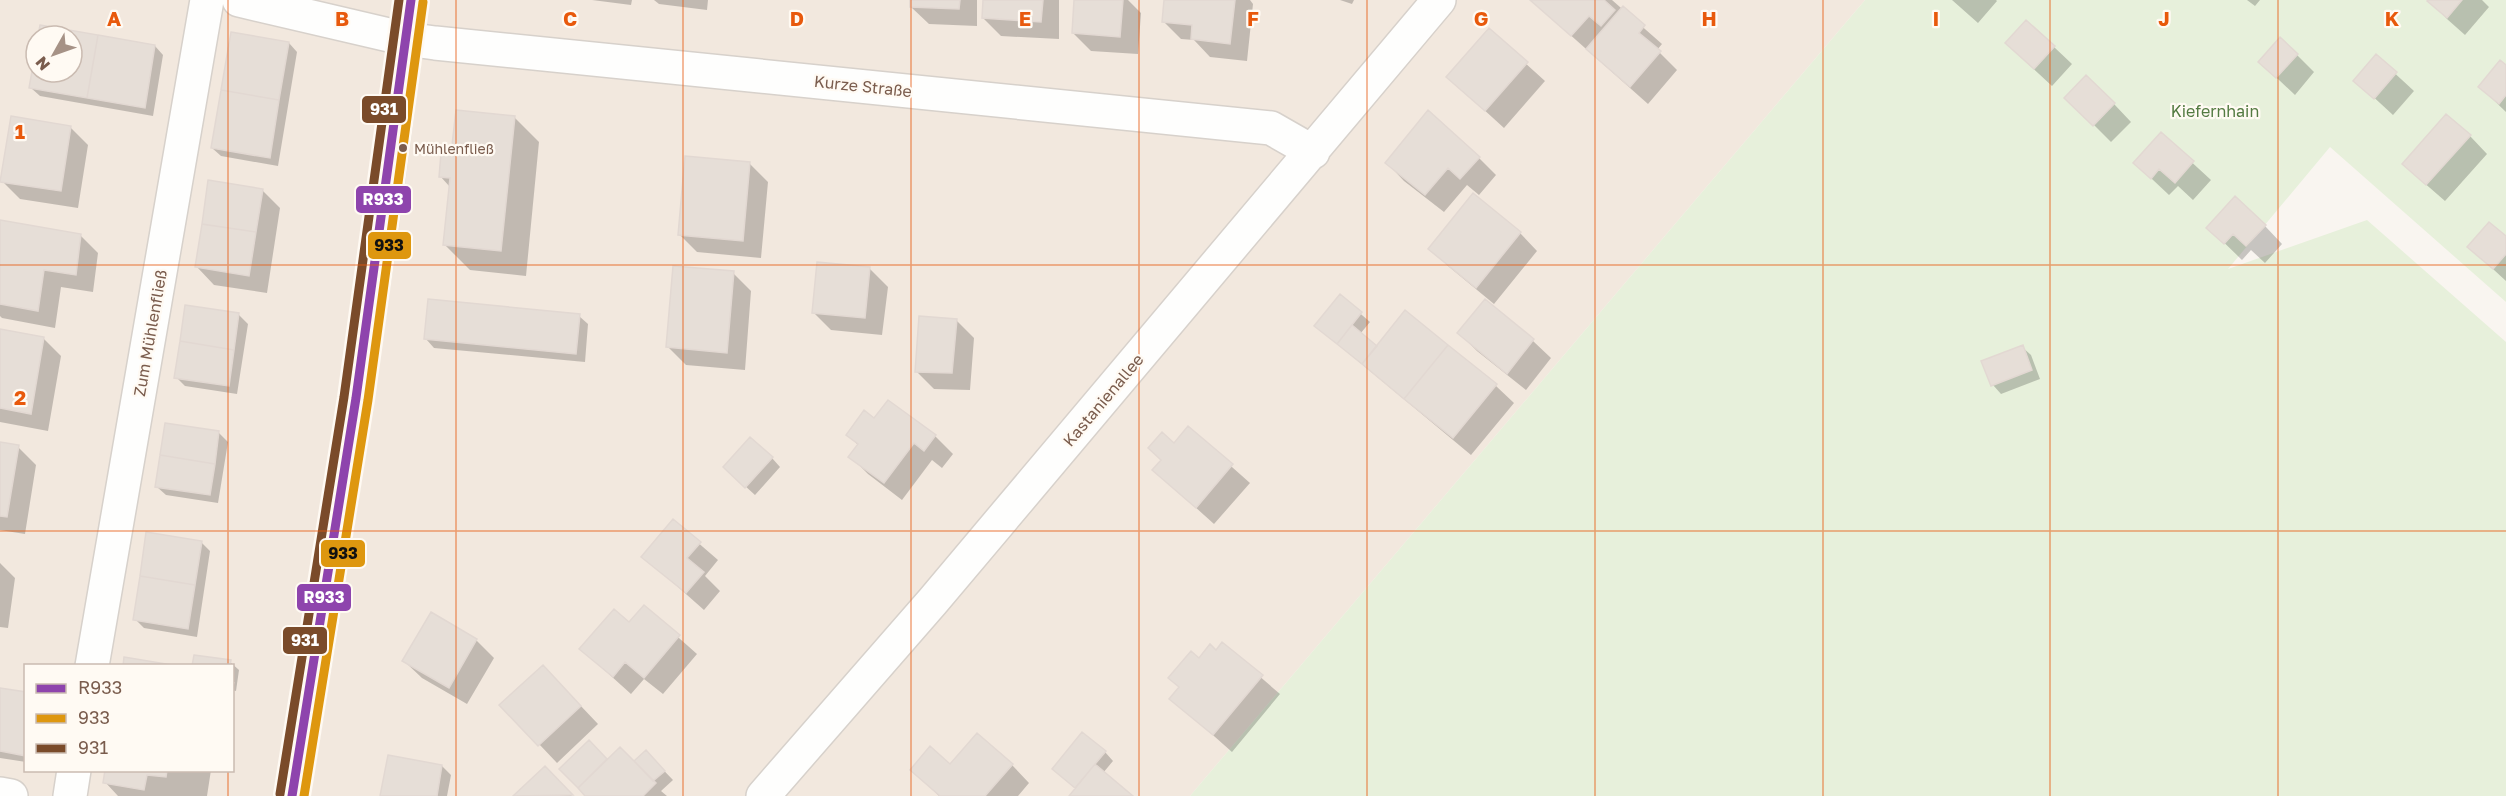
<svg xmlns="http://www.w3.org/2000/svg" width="2506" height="796" font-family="'Golos Text',sans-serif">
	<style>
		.residential { fill: #f2e8de; fill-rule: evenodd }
		.green { fill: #e7f0db }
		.shadow { fill: #0003 }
		.building { fill: #e6ded7; stroke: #e2d8d2; stroke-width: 1.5 }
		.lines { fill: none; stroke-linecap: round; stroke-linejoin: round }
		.street-casing { stroke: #d7d1cb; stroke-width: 36 }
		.secondary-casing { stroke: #d9d2cb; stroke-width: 36 }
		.street { stroke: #fefefd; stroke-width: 33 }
		.secondary { stroke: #fefefd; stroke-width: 33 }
		.bus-1-casing { stroke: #fffaf3; stroke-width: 14 }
		.bus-2-casing { stroke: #fffaf3; stroke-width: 14 }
		.bus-3-casing { stroke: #fffaf3; stroke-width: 14 }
		.bus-1 { stroke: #8e44ad; stroke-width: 9 }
		.bus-2 { stroke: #de970f; stroke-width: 9 }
		.bus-3 { stroke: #7a4b2a; stroke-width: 9 }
		.grid { fill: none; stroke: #e8590c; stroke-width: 1.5; stroke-opacity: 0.55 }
		.bus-dot { fill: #7a5c4d; stroke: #fffaf3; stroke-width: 2 }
		.labels { text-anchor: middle; stroke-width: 4.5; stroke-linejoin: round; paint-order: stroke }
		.bus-label { font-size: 14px; fill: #7a5c4d; stroke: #fffaf3; text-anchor: start }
		.street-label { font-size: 16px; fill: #7a5c4d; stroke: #fffaf3 }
		.park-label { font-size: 16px; fill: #537a41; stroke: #fffaf3 }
		.grid-label { font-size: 20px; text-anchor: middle; font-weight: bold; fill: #e8590c; stroke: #fffaf3; stroke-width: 4.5; stroke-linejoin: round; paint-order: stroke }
		.line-badge { stroke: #fffaf3; stroke-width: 2 }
		.badge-label { font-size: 16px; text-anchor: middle; font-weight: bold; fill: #fff }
		.pale-badge-label { font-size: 16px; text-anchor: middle; font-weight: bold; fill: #111 }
	</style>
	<rect width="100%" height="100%" fill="#f9f5f0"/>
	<path class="residential" d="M0,0H1865L1190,796H0ZM36,36H72V72H36ZM26,666H232V770H26Z"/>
	<path class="green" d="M1865,0H2506V302L2330,147L2228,269L2367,220L2506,342V796H1190Z"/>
	<path class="shadow" d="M592,0H632L631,5Z
		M654,0H708L707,10L659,4Z
		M912,0H977V26L929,24L911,7Z
		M984,0H1059V39L1001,36L983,18Z
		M1076,0H1128L1141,13L1138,54L1091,51L1073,33Z
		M1166,0H1250L1253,4L1247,61L1210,57L1194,40L1181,39L1163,21Z
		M1340,0H1354L1352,4Z
		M1531,0H1612L1662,44L1657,50L1677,70L1648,104Z
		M1952,0H1996L1997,1L1978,23Z
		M2247,0H2260L2255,6Z
		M2430,0H2482L2489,7L2465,35L2447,19Z
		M41,27L155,46L163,55L153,116L40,96L31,88L36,58V72H72V36H40Z
		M1489,30L1545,81L1504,128L1448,77Z
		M289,43L297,52L278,166L221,156L212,148Z
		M2054,47L2072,64L2052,86L2025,61Z
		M2297,55L2314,72L2295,95L2260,62Z
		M2376,56L2414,91L2393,115L2355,80Z
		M2506,67V112L2480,87Z
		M2067,98L2114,104L2131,122L2111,142Z
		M514,117L539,142L526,276L470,270L445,245L450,187L440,176L453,156Z
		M70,127L88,145L78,208L20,199L2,181Z
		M2161,134L2211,180L2193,200L2178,186L2169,195L2135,163Z
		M2470,136L2487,154L2445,201L2422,181Z
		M1479,158L1496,175L1479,195L1467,185L1444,212L1404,181L1387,163Z
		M750,164L768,182L761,258L697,252L679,234Z
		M262,190L280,208L267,293L214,285L197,267Z
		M0,221L80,235L98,253L93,292L61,287L55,328L2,318L0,316Z
		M2265,226L2282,244L2265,263L2251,250L2242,260L2208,227Z
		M1520,233L1537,251L1494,304L1448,266L1430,249Z
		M2506,238V281L2469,247Z
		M870,269L888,287L882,335L831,330L813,312Z
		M733,273L751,291L745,370L686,365L668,347Z
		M1340,296L1370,322L1360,334L1377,348L1406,313L1496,386L1514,403L1471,455L1316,326Z
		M1485,301L1533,341L1551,358L1526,390L1477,351L1459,333Z
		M239,315L248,324L237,394L185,386L176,377Z
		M579,316L588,324L585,362L434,348L426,339Z
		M956,320L974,338L970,390L934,389L916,371Z
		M0,331L43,338L61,356L48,431L0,422Z
		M2022,347L2031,355L2040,379L2001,394L1993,385Z
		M888,402L935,436L953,454L942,468L932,460L902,500L868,474L850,456L858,445L848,435L875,420Z
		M1188,428L1250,483L1214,524L1154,470Z
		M219,433L228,442L218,503L166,495L157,487Z
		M0,444L18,447L36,465L25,534L0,530Z
		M772,458L780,467L755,495L734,476Z
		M673,521L718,560L705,576L720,591L704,610L643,556Z
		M201,542L210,551L197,637L144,628L135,619Z
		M0,563L15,578L8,628L0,627Z
		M644,607L697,654L663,694L644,679L631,694L581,649L629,624Z
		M476,640L494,658L467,704L422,678L404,661Z
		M1222,644L1280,694L1232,752L1171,698L1180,688L1170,678L1216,652Z
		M230,662L239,670L236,691L232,690L235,682H232V666H194Z
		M560,684L598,724L557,763L502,705Z
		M0,689L26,694V762L0,758Z
		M589,742L608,761L640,770L646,752L673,780L661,791L667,796H587L561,769Z
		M1105,752L1113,761L1103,773L1131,796H1071L1076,789L1062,777Z
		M1012,765L1029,783L1018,796H939L912,770L950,766Z
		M442,766L451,775L447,796H382Z
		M545,768L572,796H516Z
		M107,770H211L207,796H118L105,782Z"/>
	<path class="building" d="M910,0H960L959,9L910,7Z
		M983,0H1043L1041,22L982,18Z
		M1074,0H1123L1120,37L1072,33Z
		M1164,0H1235L1230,44L1191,39L1192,25L1162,22Z
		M1530,0H1604L1615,10L1601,26L1589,16L1571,36Z
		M2428,0H2462L2447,18L2427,1Z
		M1623,6L1645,25L1639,33L1661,51L1630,87L1586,49Z
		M2026,20L2055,46L2034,69L2005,43Z
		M40,25L98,35L87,98L29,88L36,49V72H72V36H38Z
		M1489,28L1528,62L1485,111L1446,77Z
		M231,32L289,42L279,100L221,90Z
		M98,35L155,45L145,108L87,98Z
		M2280,37L2298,54L2276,78L2258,62Z
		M2376,54L2397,72L2374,99L2353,81Z
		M2500,60L2506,65V95L2499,104L2478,87Z
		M2086,75L2115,103L2093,126L2064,98Z
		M221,90L279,100L270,158L211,148Z
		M456,110L515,116L501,251L443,245L450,178L439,177L441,153L451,154Z
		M1428,110L1480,157L1460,179L1448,168L1425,195L1385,163Z
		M2446,114L2471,135L2426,185L2402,164Z
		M11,116L71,126L61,191L0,182Z
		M2161,132L2194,161L2175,183L2159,169L2151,179L2133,163Z
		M685,156L750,162L743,241L678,235Z
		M208,180L263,189L256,232L202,224Z
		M1473,193L1521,232L1476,288L1428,249Z
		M2235,196L2266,225L2246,246L2233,234L2224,244L2206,228Z
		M0,220L81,234L76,275L44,270L38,311L0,304Z
		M2489,222L2506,236V254L2493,269L2467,247Z
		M202,224L256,232L249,276L195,267Z
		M817,262L870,267L865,318L812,313Z
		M673,266L734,271L727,353L666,347Z
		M1340,294L1362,312L1337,344L1314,326Z
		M428,299L580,314L576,354L424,339Z
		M1485,299L1534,339L1507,374L1457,333Z
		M185,305L239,313L234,350L180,341Z
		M1405,310L1448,345L1404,399L1362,364Z
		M919,316L957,319L952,373L915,372Z
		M1352,325L1377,346L1362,364L1337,344Z
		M0,329L44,337L31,414L0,408Z
		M180,341L234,350L229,386L174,378Z
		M1448,345L1497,384L1453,438L1404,399Z
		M2023,345L2032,370L1991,386L1981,361Z
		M888,400L936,435L924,451L914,443L884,483L848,457L858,444L846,435L864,410L874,418Z
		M165,423L219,431L215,464L160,455Z
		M1188,426L1233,464L1196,508L1152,470L1161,460L1148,448L1162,432L1174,443Z
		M750,437L773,457L745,488L723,467Z
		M0,442L19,445L7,517L0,516Z
		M160,455L215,464L210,495L155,487Z
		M673,519L701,542L687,558L704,572L686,593L641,557Z
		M146,532L202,541L195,585L140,576Z
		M140,576L195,585L188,629L133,620Z
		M644,605L680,635L644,678L625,662L613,677L579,649L614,609L629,622Z
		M431,612L477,639L449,688L402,661Z
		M1222,642L1263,675L1213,735L1169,699L1179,687L1168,678L1191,651L1199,658L1210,644L1216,650Z
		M194,655L231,660L230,666H192Z
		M124,657L178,666H123Z
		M543,665L581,706L538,746L499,705Z
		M0,688L26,692V756L0,751Z
		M1082,732L1106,751L1075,788L1052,769Z
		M977,733L1013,764L985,796H940L910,770L930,746L950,764Z
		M589,740L607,759L578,788L559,769Z
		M620,747L656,783L643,796H585L578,788Z
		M646,750L665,771L653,781L634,761Z
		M388,755L442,765L437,796H380Z
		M1095,764L1133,796H1069Z
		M545,766L573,795L513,796Z
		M105,770H167L166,777L147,775L144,790L103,783Z"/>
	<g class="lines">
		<defs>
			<path id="street" d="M239,0L406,39L435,43L1271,128L1313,152
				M92,666L207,0
				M0,794L11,796
				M70,796L74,770
				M763,796L933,601L1439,0"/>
			<path id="secondary" d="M292,796C337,531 378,266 411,0"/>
		</defs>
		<use href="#street" class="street-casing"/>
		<use href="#secondary" class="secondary-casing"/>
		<use href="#street" class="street"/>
		<use href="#secondary" class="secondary"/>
		<defs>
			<path id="bus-1" d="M292,796L356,398L411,0"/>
			<path id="bus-2" d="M304,796L368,400L423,2"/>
			<path id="bus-3" d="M280,794L344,397L399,0"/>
		</defs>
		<use href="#bus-1" class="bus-1-casing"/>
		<use href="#bus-2" class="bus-2-casing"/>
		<use href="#bus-3" class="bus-3-casing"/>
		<use href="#bus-1" class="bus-1"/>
		<use href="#bus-2" class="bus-2"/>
		<use href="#bus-3" class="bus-3"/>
	</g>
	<path class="grid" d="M228,0V666M456,0V796M683,0V796M911,0V796M1139,0V796M1367,0V796M1595,0V796M1823,0V796M2050,0V796M2278,0V796M0,265H2506M0,531H2506M228,770V796"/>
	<circle class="bus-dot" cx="403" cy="148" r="5"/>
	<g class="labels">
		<g class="bus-label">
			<text x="414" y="154">Mühlenfließ</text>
		</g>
		<g class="street-label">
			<text transform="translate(863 86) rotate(6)" y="6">Kurze Straße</text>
			<text transform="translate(150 333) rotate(-80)" y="6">Zum Mühlenfließ</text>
			<text transform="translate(1103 400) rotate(-50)" y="6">Kastanienallee</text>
		</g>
		<g class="park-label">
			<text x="2215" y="117">Kiefernhain</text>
		</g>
	</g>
	<g class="grid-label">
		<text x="114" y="26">A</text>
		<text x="342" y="26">B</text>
		<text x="570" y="26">C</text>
		<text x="797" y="26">D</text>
		<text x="1025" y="26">E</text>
		<text x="1253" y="26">F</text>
		<text x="1481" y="26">G</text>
		<text x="1709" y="26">H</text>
		<text x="1936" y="26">I</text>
		<text x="2164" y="26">J</text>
		<text x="2392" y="26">K</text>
		<text x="20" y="139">1</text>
		<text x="20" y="405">2</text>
	</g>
	<g class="line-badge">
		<rect x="361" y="95" width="46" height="29" rx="6" fill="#7a4b2a"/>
		<rect x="355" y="185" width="57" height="29" rx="6" fill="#8e44ad"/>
		<rect x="367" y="231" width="45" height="29" rx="6" fill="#de970f"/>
		<rect x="320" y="539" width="46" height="29" rx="6" fill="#de970f"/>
		<rect x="296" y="583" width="56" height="29" rx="6" fill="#8e44ad"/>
		<rect x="282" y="626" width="46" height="29" rx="6" fill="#7a4b2a"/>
	</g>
	<g class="badge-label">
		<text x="384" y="115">931</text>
		<text x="383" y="205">R933</text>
		<text x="324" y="603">R933</text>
		<text x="305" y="646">931</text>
	</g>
	<g class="pale-badge-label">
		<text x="389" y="251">933</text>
		<text x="343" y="559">933</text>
	</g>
	<rect x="24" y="664" width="210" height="108" fill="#fffaf3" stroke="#cabbb1" stroke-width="1.5"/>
	<rect x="36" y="684" width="30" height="9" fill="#8e44ad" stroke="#cabbb1" stroke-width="1.5"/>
	<text x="78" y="694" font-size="18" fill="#7a5c4d">R933</text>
	<rect x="36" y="714" width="30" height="9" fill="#de970f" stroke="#cabbb1" stroke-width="1.5"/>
	<text x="78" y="724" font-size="18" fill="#7a5c4d">933</text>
	<rect x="36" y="744" width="30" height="9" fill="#7a4b2a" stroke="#cabbb1" stroke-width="1.5"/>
	<text x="78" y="754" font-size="18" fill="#7a5c4d">931</text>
	<g transform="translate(54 54) rotate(230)"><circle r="28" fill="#fffaf3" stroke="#cabbb1" stroke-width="1.5"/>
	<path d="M0-4.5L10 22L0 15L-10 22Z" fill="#a69286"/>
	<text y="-9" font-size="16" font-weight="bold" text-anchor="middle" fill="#7a5c4d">N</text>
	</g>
</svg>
